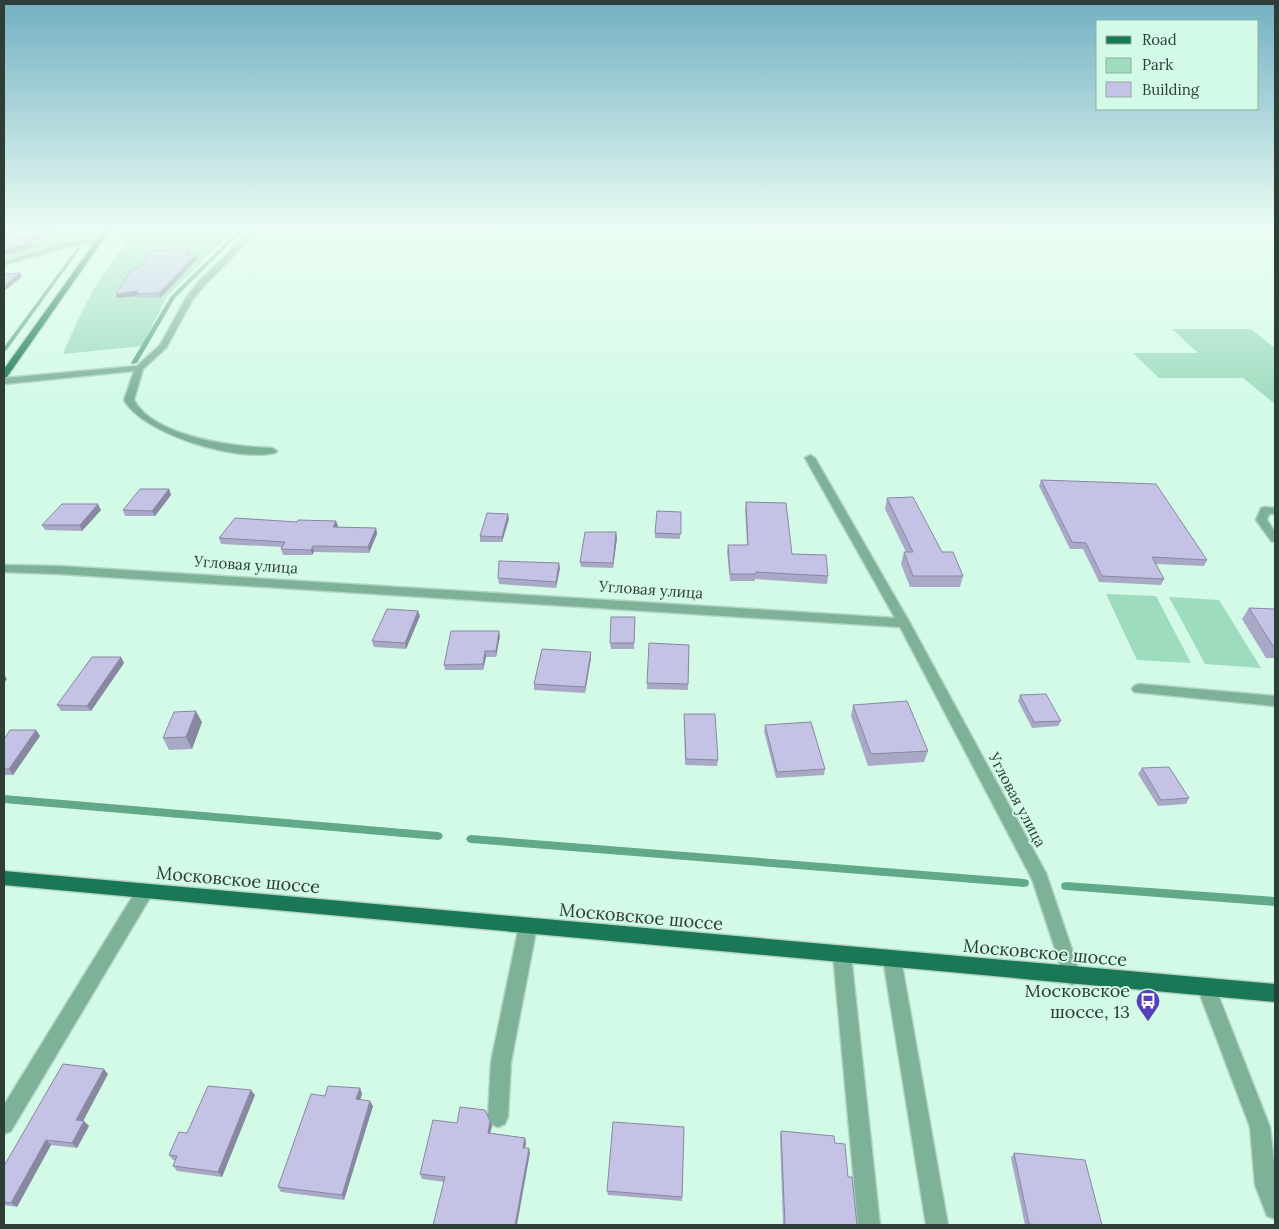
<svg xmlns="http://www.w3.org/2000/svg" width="1279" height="1229" font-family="Lora,serif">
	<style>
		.green { fill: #9edcbf }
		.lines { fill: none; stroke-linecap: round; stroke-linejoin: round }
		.stream { fill: #62a98a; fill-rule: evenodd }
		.minor-casing { stroke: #b2d4c4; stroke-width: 3 }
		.major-casing { stroke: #b2d4c4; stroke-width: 3 }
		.minor { fill: #7db299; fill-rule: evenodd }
		.major { fill: #1a7857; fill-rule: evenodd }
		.wall { fill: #a9a8c6 }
		.shaded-wall { fill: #8988a1 }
		.building { fill: #c4c3e6; stroke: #8988a1 }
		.labels { text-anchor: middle; stroke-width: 4; stroke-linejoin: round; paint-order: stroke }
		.street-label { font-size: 15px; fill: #2e3e36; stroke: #d3fae7 }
		.near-street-label { font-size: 18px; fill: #2e3e36; stroke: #d3fae7 }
		.near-poi-label { font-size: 18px; fill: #2e3e36; stroke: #d3fae7; text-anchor: end }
	</style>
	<rect width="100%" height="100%" fill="#d3fae7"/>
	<path class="green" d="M4,231H83L77,239L4,260Z
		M161,231H233L167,296L142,346L63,354C83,307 100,272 135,234Z
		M1172,329H1251L1275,348V404L1243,378H1159L1133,353H1198Z
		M1106,594L1156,596L1191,663L1137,660Z
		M1169,597L1219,600L1261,668L1205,664Z"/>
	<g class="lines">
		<path class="stream" d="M90,231H94L88,240H86Z
			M130,231H134L127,241H125Z
			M238,231H242L175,298L137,363L132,364L131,363L171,296Z
			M80,244L83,245L6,351H4V347Z
			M4,795L438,832L441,833L443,836L441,839L438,840L4,803Z
			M471,835L1024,879L1028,880L1029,883L1028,886L1024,887L471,843L468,842L466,839L468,836Z
			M1066,882L1275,897V906L1066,890L1062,889L1061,886L1062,883Z"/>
		<defs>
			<path id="minor" d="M251,231H258L206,284L193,299L166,348L143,369L134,400C154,437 234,447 272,448L277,451L275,453C238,462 144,435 124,400L134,371L4,384V378L137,366L160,345L186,298L200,280Z
				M99,239L101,242L71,246L4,265V261L71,242Z
				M810,455L815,458L910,623L1046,873L1081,976L1078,982L1072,985L1066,982L1032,879L900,627L59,574L4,572V565L59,566L895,618L805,458Z
				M1265,507L1275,508V514H1269L1267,520L1275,532V542L1271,541L1256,520L1261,508Z
				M1139,684L1275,696V706L1134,692L1132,689L1134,686Z
				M145,884L151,886L153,891L151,896L11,1131L4,1134V1105L139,886Z
				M528,918L534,920L537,926L511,1062L508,1117L505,1124L498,1127L491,1124L488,1117L491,1062L519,926L522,920Z
				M842,947L848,949L851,955L880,1225H858L833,955L836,949Z
				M892,951L898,953L901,959L948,1225H926L883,959L886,953Z
				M1206,978L1213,981L1215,987L1270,1127L1275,1171V1219L1267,1216L1255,1185L1250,1127L1197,987L1199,981Z"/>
			<path id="major" d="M103,231H109L7,377L4,378V369Z
				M4,871L1275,984V1002L4,885Z"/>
		</defs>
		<use href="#minor" class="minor-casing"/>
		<use href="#major" class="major-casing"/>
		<use href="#minor" class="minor"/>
		<use href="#major" class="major"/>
	</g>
	<path class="wall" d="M188,249L190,254L188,255H196L197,259L160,298H138L137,296L117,298L116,294L139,268Z
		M1041,480L1207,560L1204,566L1156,564L1164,579L1161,585L1099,582L1083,549H1070L1039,486Z
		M169,489L171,495L155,516H125L123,510Z
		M887,498L942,552L963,576L960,587H910L901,564L904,552H906L885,509Z
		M746,502L792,554L828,576L827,584L755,579V581H730L727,552L728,545H747L745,509Z
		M101,510L82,531L45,530L42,525Z
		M681,512L680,539L655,538V533Z
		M509,519L502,542H480V536Z
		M336,521L338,526L337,527L376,528L377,534L369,553L314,552L312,555H283L281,549L282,547L221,544L219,538L297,522Z
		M616,532L617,538L613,568L581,567L580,562Z
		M560,568L556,588L499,584L498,578Z
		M1249,608L1275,609V658H1266L1242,619Z
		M418,611L420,616L406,649L374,647L372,641Z
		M635,617L634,649H611L610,643Z
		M500,636L496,657H486L483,670H445L444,665Z
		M689,645L688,690L647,689V683Z
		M121,657L124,663L91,711H61L57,705Z
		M591,658L585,693L534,690V684Z
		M1020,695L1061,721L1058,726L1032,728L1018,701Z
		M853,705L928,751L924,762L868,766L851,716Z
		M684,714L718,760L717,766L685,765Z
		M202,722L192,749L169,750L163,738Z
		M765,725L825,769L824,775L776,778L764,731Z
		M36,730L40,736L13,775H4V739Z
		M1142,768L1189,798L1186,804L1158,806L1138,774Z
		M108,1074L83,1121L89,1126L77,1148L51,1145L17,1207L4,1205V1166Z
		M360,1088L362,1094L360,1100L373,1106L344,1200L281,1192L278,1187L325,1096Z
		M255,1095L222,1177L177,1171L173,1166L175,1160H173L169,1155L187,1133Z
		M490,1121L492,1126L490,1133L525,1138L526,1143L525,1148L530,1153L444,1182L422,1179L420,1174Z
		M684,1127L682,1201L608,1195L607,1191Z
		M781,1131L835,1143L848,1177L857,1225H783L780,1136Z
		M1014,1153L1102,1225H1025L1011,1158Z"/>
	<path class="shaded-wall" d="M53,231L54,235L25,243L23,239Z
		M32,243L34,247L4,255V250Z
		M188,249L190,254L186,260L185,255Z
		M196,255L197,259L160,298L159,293Z
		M20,273L22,277L4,291V286Z
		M138,291L136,294L137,296L117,298L116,294Z
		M169,489L171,495L155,516L152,511Z
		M98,504L101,510L82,531L80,525Z
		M508,514L509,519L502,542V537Z
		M336,521L338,526L334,533L333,527Z
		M376,528L377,534L369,553L368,547Z
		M616,532L617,538L613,568V563Z
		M313,546L314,552L312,555L311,550Z
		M559,563L560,568L556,588V582Z
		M418,611L420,616L406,649L405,643Z
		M499,631L500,636L496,657V651Z
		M485,651L486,657L483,670V664Z
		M591,652V658L585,693V687Z
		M121,657L124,663L91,711L87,706Z
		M4,674L7,679L4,683Z
		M196,711L202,722L192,749L186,737Z
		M36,730L40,736L13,775L9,769Z
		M104,1069L108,1074L81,1125L76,1120Z
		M360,1088L362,1094L359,1104L356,1099Z
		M251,1090L255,1095L222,1177L218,1172Z
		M370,1101L373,1106L344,1200L342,1195Z
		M84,1121L89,1126L77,1148L72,1143Z
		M490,1121L492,1126L489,1138L488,1133Z
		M525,1138L526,1143L524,1153L523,1148Z
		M46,1140L51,1145L17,1207L11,1203Z
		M529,1148L530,1153L517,1225H515Z"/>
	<path class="building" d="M4,231H53L23,239L32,243L4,250Z
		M188,249L185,255H196L159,293L136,294L138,291L116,294L132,268H139L150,251Z
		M20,273L4,286V274Z
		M1041,480L1156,484L1207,560L1152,557L1164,579L1102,576L1086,543L1072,542Z
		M140,489H169L152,511L123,510Z
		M913,497L942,552H953L963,576H913L904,552H913L887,498Z
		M746,502L786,503L792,554L826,555L828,576L756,572V574H730L728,545H748Z
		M62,504H98L80,525H42Z
		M657,511L681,512V534L655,533Z
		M487,513L508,514L502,537L480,536Z
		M235,518L297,522L298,520L336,521L333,527L376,528L368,547L313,546L311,550L281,549L285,542L219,538Z
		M585,532H616L613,563L580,562Z
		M499,561L559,563L556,582L498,578Z
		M1249,608L1275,609V646H1273Z
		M387,609L418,611L405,643L372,641Z
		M611,617H635L634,643H610Z
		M451,631H499L496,651H485L483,664L444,665Z
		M649,643L689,645L688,684L647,683Z
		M542,649L591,652L585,687L534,684Z
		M92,657H121L87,706L57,705Z
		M1046,694L1061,721L1034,722L1020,695Z
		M907,701L928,751L871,754L853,705Z
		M196,711L186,737L163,738L174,712Z
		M684,714H715L718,760L686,759Z
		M811,722L825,769L777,772L765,725Z
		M10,730H36L9,769H4V739Z
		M1169,767L1189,798L1161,800L1142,768Z
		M63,1064L104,1069L76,1120L84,1121L72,1143L46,1140L11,1203L4,1202V1166Z
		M208,1086L251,1090L218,1172L173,1166L177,1156L169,1155L179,1132L187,1133Z
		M328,1086L360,1088L356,1099L370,1101L342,1195L278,1187L311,1094L325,1096Z
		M460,1107L485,1110L490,1121L488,1133L525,1138L523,1148H529L515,1225H433L445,1177L420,1174L433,1120L457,1123Z
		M613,1122L684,1127L682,1197L607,1191Z
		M781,1131L834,1136L835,1143L845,1144L848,1177H852L857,1225H785Z
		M1014,1153L1085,1160L1102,1225H1042L1029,1224Z"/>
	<linearGradient id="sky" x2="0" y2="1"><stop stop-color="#72b0c2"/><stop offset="0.57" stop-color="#ebfdf4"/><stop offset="1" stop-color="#ebfdf4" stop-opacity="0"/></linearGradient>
	<rect width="1279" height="403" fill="url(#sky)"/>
	<defs>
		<symbol id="bus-pin" viewBox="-11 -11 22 30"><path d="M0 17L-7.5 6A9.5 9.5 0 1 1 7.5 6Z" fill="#5641b9" stroke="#d3fae7"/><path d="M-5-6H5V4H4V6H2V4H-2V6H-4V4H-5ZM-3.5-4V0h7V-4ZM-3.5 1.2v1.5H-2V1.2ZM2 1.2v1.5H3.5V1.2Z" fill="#fff"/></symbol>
	</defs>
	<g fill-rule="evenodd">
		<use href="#bus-pin" x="1134" y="987" width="28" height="38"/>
	</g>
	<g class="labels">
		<g class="street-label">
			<text transform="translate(246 565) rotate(4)" y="5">Угловая улица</text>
			<text transform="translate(651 590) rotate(4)" y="5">Угловая улица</text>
			<text transform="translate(1017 800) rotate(62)" y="5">Угловая улица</text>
		</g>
		<g class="near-street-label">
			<text transform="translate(238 880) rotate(5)" y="6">Московское шоссе</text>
			<text transform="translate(641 917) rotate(5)" y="6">Московское шоссе</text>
			<text transform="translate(1045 953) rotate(5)" y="6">Московское шоссе</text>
		</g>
		<g class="near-poi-label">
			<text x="1130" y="997">Московское<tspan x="1130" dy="21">шоссе, 13</tspan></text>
		</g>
	</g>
	<rect width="1279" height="1229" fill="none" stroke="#2e3e36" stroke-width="10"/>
	<rect x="1096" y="20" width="162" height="90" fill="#d3fae7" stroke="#91afa0"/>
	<rect x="1106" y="36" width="25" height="8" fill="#1a7857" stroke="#91afa0"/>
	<text x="1142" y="45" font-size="15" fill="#2e3e36">Road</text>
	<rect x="1106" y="58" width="25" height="15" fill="#9edcbf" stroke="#91afa0"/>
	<text x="1142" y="70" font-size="15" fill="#2e3e36">Park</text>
	<rect x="1106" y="82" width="25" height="15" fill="#c4c3e6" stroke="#91afa0"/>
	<text x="1142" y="95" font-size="15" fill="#2e3e36">Building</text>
</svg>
